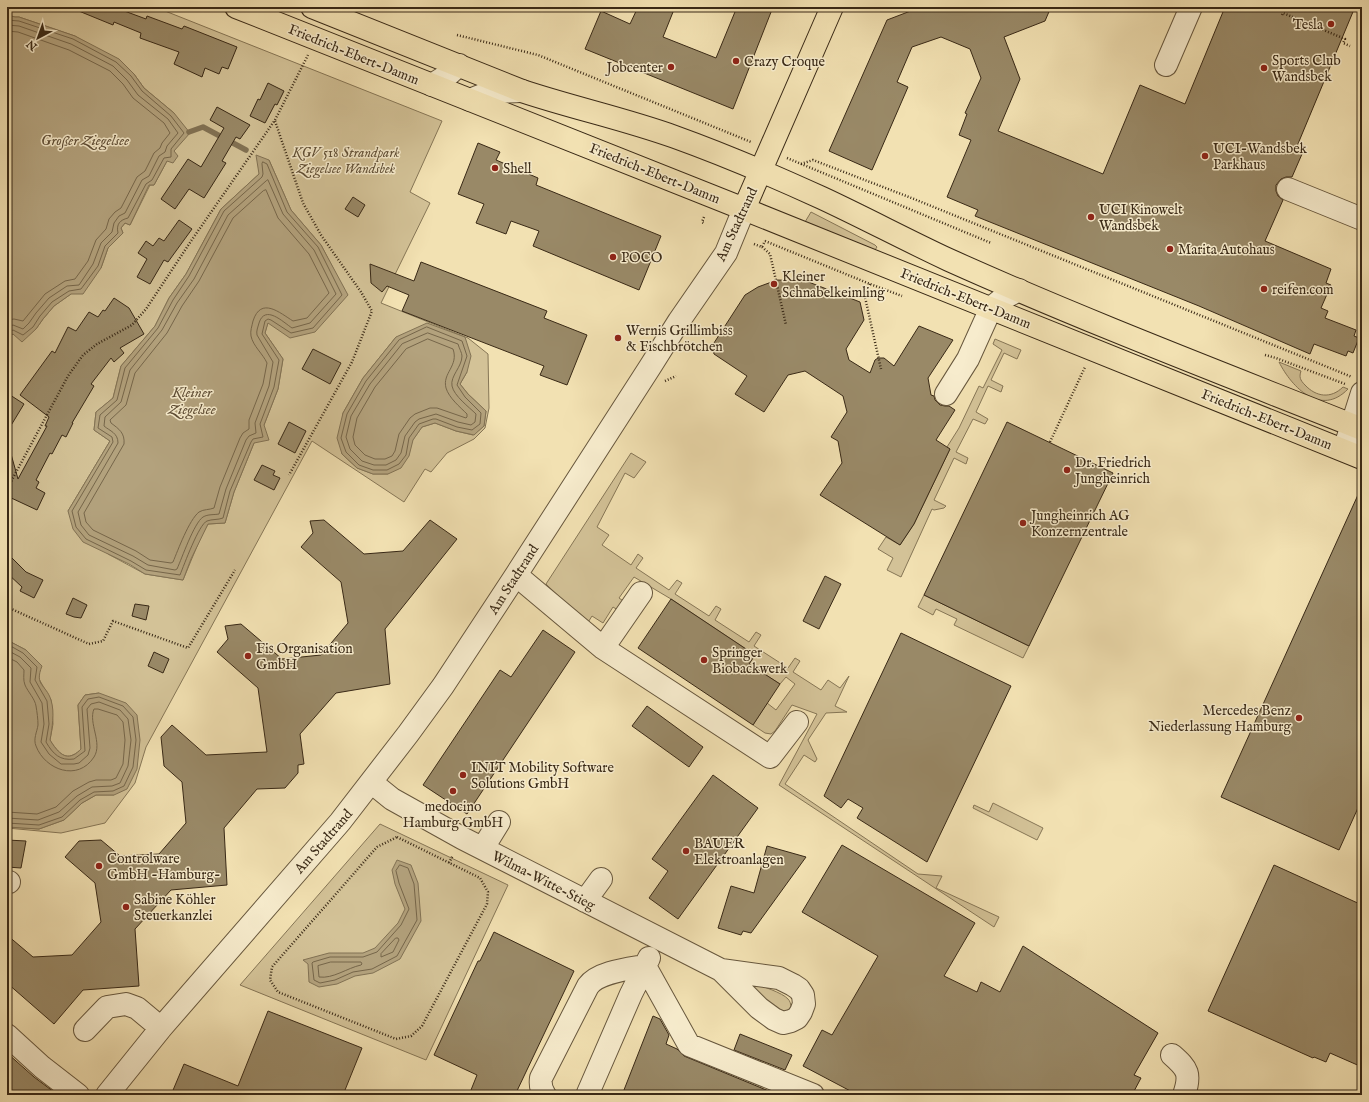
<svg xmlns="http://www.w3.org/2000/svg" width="1369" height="1102" font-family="'IM FELL English',serif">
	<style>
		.green { fill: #d3c297; stroke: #867656; fill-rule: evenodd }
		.water { fill: #b3a27d; stroke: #827254 }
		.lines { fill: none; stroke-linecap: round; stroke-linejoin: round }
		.shore { stroke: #76664a; stroke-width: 1 }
		.stream { stroke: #827254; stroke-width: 5.5 }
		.building { fill: #998967; stroke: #392916 }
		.minor-casing { stroke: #67573d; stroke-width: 24 }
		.major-casing { stroke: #392916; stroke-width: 24 }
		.path { stroke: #392916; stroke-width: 2.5; stroke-dasharray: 1 2; stroke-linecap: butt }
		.minor { stroke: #f7eccd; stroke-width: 22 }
		.major { stroke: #f2e1b2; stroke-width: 22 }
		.poi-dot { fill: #8f2418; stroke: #f7eccd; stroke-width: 1.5 }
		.labels { text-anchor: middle; stroke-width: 3; stroke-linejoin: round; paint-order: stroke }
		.poi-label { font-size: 14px; fill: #392916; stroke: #f7eccd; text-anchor: start }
		.street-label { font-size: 14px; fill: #392916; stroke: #f7eccd }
		.park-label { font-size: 14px; font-style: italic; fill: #604f36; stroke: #f7eccd }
		.water-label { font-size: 15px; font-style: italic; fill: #5e4d35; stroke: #f7eccd }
	</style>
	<rect width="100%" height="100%" fill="#f2e1b2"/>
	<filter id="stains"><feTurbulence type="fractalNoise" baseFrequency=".005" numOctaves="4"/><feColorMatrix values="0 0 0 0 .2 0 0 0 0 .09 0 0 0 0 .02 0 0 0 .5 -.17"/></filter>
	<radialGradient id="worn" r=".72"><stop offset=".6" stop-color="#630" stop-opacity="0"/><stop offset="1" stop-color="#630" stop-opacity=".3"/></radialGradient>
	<path class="green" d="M7,7H155L442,121L410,192L430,203L381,303L468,338L488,354L489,408L485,428L474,439L447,453L431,472L425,469L404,502L312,441L146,747L135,783L105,823L61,833L7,828V827L39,829L64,820L82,803L96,795H114L99,693L85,695L78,705L81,749C79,751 76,754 73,755C63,760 55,748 50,740L53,724L51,700L39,679V674L26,650L7,640V338L13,334L36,329L43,319L54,306L71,294L101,268L108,248L123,233L121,228L125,223L130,225L150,185H154L167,161L174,151V113L144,88L134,74L75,36L19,17H15L7,15ZM269,160L291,210L321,245L347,295L268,322L265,333L283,359L278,389L264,425L254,443L234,492L225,523L208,524L200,539L183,580L145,574L108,554L68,511L110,441L94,430L96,412L113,398L121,366L155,326L169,298L186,274L221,209L259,174ZM396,337L467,372L460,384L468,394L486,411L484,426L473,435L456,431L435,423L422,427L388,474H373L357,468L342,454L343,413L363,378Z
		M811,212L875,245L877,247L875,250L807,224L805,222Z
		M995,339L1021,350L1017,359L1004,353L991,380L1003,386L1001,392L988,386L976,412L988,419L985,424L973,419L956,452L968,458L966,464L954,458L934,500L946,506L944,508L934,510L932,509L901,577L887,570L893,558L878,549L886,537L900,545L914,524L950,449L947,447L959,428L979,386L983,388L1002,350L993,344Z
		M1279,362L1301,371C1299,377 1300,380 1305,385C1316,397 1331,399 1343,387L1348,389C1321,417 1292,388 1279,362Z
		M631,453L646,462L634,478L625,473L597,527L609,535L602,545L631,565L638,554L643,558L636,568L669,590L677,580L682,583L675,594L709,616L716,606L721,609L715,620L749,642L756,632L761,635L754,646L788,668L795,658L800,661L793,672L821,690L828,680L840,688L849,676L835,706L847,712L826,713L808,740L817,759L815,762L804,755L785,784L918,874L942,876L936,888L999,917L994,927L779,785L817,714L792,705L775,731L771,734L765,733L753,725L767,703L776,710L795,684L786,677L780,684L749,664L755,655L671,599L634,577L619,598L626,603L621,612L613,607L603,623L592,616L587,624L546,584Z
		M924,595L1029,646L1023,658L954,625L957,619L936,609L933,615L918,607Z
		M993,803L1043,828L1037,840L973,808L974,805L989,812Z
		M380,824L508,885L426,1060L240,985Z
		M753,984C760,985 783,993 788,999C790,1001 791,1004 791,1008L785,1012L751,995V986Z"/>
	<path class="water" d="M7,15L15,17H19L75,36L119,59L134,74L144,88L174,113L190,133L174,151L178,156L173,163L167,161L154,185H149L130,225L125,223L121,228L123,233L108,248L101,268L83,294H71L54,306L43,319L36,329L22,342L13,334L7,338Z
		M256,155L269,160L291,210L321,245L348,295L315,332L290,338L268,323L265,333L283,359L278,389L264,425L269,440L254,443L234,492L225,523L208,524L191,559L183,580L145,574L129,564L83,542L73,529L68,511L110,441L94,430L96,412L113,398L121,366L155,326L169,298L186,274L221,209L259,174Z
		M427,323L465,337L471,356L467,372L460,384L468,394L486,411L484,426L474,435L456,431L435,423L422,427L413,440L409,456L401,468L388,474H373L357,468L342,454L337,438L343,413L363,378L396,337Z
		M7,640L26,650L42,666C34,686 46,684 51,700C55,713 52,728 50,740C55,748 63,760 73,755C76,754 79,751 81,749L78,705L85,695L99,693L126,703L137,715L140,740L137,769L127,789L114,795H96L82,803L64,820L39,829L7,827Z
		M397,860L411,865L418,883L421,921L400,959L373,973L355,976L337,984L319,987L309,982L308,964L303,960L329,953H363L375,948L398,923L405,909L395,884L392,870Z"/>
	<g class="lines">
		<path class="shore" d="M7,20L19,21L73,39L116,62L131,76L142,91L171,116L184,133L171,149V157L164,158L152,180L146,184L128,218C120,220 116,224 118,233L105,246L98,266L81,289L69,291L52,302L40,316L33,327L23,335L13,330L7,333
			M7,25L19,26L71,44L113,66L127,80L138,95L168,119L178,133L167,146L165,152L159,156L149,176L142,180L125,213L119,216L114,223L112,232L101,243L93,264L79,285L67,286L49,298L36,313L29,323L23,329L13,325L7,327
			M7,31L18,32L69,50L110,71L123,84L133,98L164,123L170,133L162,143L160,148L154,153L145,171L137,177L121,208L115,212L109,219L106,229L96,240L88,261L75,279L65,281L45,294L23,321L14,319L7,320
			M263,162L267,164L287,212L318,247L342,295L313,328L291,333L271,320L268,319L265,321L262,334L279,360L274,387L260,424L263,437L253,439L251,442L230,491L223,518C218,520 212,519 207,521C199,524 184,565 180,575L146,570L131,561L86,539L76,527L72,511L113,442L112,437L98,428L100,415L117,400L125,368L158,328L173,300L189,276L224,211L262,177L263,174L262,164Z
			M268,180L283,214L314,250L336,294L310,323L292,328C283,322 265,304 259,323C258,327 256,331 257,335L273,362L269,386L255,423L256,433L249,436L246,440L226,489L219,514C214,515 208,514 203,517C194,523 182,558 177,569L175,570L148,565L133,556L89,535L81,525L78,512L118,443C118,433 110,431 104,426L105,417L121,402L130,370L162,330L177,303L194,279L228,215L266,181Z
			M266,190L278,218L309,254L329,293L307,318L293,321C280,313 261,296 253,321C252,326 250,331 251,336C253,346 263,354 267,363L263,384L249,420V429L243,433L240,438L220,487L214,508C209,510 204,509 199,512C189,520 178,550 173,562L171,563L150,560L136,551L93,530L86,522L84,513L124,444C125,433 119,429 111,423L110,420L126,405L135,373L167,333L182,306L199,281L233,218L263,191Z
			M427,327L462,341L467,356L457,385L465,397L481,413L480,424L472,430L457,427L436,419H433L419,424L409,438L406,455L399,464L387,470H373L359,465L346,452L341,438L347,414L366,381L399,340Z
			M428,333L458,344C459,348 462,353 462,356C462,367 450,376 452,386C454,396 469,407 476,414L475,422L471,425L458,422L436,414L419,419L415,422L405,436L401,453L396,460L386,465H374L362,461L350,449L346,437L351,416L370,384L402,344Z
			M428,339L453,349C459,366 442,373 446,388C449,398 460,407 467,414V417L466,418L437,408H430L415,414L410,418L399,434L395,451L392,456L385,459H375L365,455L355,445L353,437L357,418L375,387L406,349Z
			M7,644L23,653L37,667L35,680L47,701L49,724L46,742C53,754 60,761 74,759L85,751L82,707L88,699L99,697L123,706L133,717L136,740L133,767L124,786L113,791L94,792L80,800L62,817L39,825L7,823
			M7,650L20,657L31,668L30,682L42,703L44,724L41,742L49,754L61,764H74L79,763L88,755L90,748L87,709L91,704L99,702L120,710L128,719L131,740L128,766L120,783L112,786L92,787L77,796L59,812L38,820L7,818
			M7,657L17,662L24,670C24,675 23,680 25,685C28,692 35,699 36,706C37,712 38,719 38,725C37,732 33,739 36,746C45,770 78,782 94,757C103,743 88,723 94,709H98L117,715L123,722L125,740L123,764L116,778L111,780H96L89,782L73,791L56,807L37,814L7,812
			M400,865L408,868L414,884L417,920L397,956L372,969L353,972L335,980L320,983L314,980L312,963L313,962L330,957H363L377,952L401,925L409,909L399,883L396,871Z
			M396,938H398L399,940L393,952L381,957V954Z
			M331,962H361L362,964L361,965C347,968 333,979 319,977L318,966Z"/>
		<path class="stream" d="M189,132L203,127L246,150"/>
	</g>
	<path class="building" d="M69,7H120L119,9L146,19L147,16L182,29L184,26L237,47L228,69L222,67L219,74L205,68L202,77L174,64L179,52L140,38L141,33L114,22L113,25Z
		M638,7H675L663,37L716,58L737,7H773L733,109L585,49L601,11L630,24Z
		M921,7H1051L1045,21L1004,37L1020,79L998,131L1103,174L1140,85L1185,104L1225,7H1355L1295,151L1302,154L1292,177H1286L1281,179L1276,185V191L1278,196L1283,200L1265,241L1331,269L1326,283L1331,285L1321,308L1328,311L1325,318L1356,330L1354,336L1359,338L1353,353L1348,351L1346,356L1314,344L1310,354L1199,306L975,216L978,210L947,197L971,140L959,135L967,114L965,113L981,78L970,49L941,37L912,47L897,82L908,87L872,170L829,151L887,20Z
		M268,83L284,91L277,105L275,104L265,123L250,116L258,99L260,100Z
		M217,107L250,125L240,139L236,137L222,161L226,163L204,198L189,189L175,209L161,199L188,159L201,167L224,128L210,120Z
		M478,143L500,152L496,160L538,178L536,185L661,236L639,290L533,246L539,231L511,221L506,234L476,223L484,204L458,194Z
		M353,197L365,205L358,217L345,209Z
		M179,220L192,229L168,262L164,260L150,284L137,277L147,259L138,253L146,241L153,246L159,238L164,241Z
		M421,262L547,311L544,318L587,335L567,385L540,375L544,366L402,311L409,295L387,286L382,292L371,283L370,264L414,281Z
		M777,280L806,281L860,302L864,320L846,349L849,360L870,373L875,360L878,358H884L894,366L919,326L953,340L928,378L931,395L934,396L935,400L940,405L945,406H949L955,410L936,440L950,449L914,524L900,545L820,495L842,463L838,441L831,437L847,412L843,396L805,371L788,375L764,412L735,394L747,376L714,354L712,346L745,295L758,287Z
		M114,298L129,308L144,334L120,348L124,353L114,362L111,358L91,384L94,386L72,423H73L66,437L62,435L52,454L50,453L36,480L39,482L36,488L45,493L37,510L7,496V455L11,454L18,479L47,426H45L49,417L20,395L52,351L55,353L68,327L76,331L89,312L98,317L103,310L105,311Z
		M313,349L341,363L330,384L302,369Z
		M7,393L24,404L7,432Z
		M289,422L306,431L295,453L278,444Z
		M1007,422L1113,473L1029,646L924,595Z
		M262,465L275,471L273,475L280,478L274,490L254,480Z
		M1362,486V799L1339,850L1221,797Z
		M324,520L364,554L403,551L430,520L457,539L385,629L390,684L336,693L300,734L304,764L298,765V773L285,788L257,789L224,828L227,885L171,890L135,929L139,986L83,990L54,1024L7,983V935L33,957L72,955L101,922L95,883L65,857L79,841L101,840L120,856L159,854L186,823L182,782L164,766L161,737L172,725L206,755L267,752L258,688L217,652L228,639L225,626L241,624L282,659L321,655L348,623L341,582L301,547L313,533L310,521Z
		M7,553L26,572L43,580L34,598L20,591L22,587L7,573Z
		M825,576L841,584L819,629L803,621Z
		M73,598L87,605L81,618L74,617L66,614Z
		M671,599L755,655L749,664L780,684L753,725L638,648Z
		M135,604L149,606L146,620L132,616Z
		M543,630L575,652L467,814L423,785L500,670L511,677Z
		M901,633L1011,686L927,862L857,818L863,808L848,799L841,808L824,796Z
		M154,652L169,659L163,673L148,666Z
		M647,706L703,747L689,767L632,726Z
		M713,775L758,808L678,919L649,898L668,871L652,859Z
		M7,840L26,841L21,868L7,867Z
		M842,845L975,923L944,976L977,992L981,982L1000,992L1023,946L1158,1033L1134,1075L1141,1078L1132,1095H858L803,1066L822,1030L832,1035L878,956L802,912Z
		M767,846L806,857L751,933L743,931L741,935L718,928L731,886L754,893Z
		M1274,865L1362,905V1067L1330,1053L1326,1062L1314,1057L1313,1058L1208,1011Z
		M494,932L574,971L515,1095H469L477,1075L434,1055L478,961H480Z
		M268,1011L362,1048L343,1095H171L184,1064L238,1086Z
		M653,1016L660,1019L669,1035L666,1044L677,1049L684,1056L776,1094V1095H622Z
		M740,1034L792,1055L785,1070L734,1050Z
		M7,1053L34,1077L58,1095H7Z"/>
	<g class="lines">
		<defs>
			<path id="minor" d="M1166,65L1191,7
				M432,85L449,74L459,65
				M470,100L490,92L522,91
				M1288,189L1362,219
				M946,394L968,359L991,308L1002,299L1019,290
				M1344,450L1362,393
				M516,575L603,648L770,757L797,722
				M603,648L641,593
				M371,782L392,799L462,838L721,970L759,1008L774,1019L783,1023L791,1021L797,1018L801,1012L804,1004L803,995L799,989L793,985L779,978L721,970
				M483,848L499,822
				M7,882H9
				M585,901L601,879
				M85,1030L107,1007L126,1004L137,1008L161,1028
				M7,1035L42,1067L78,1095
				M1172,1055C1188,1069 1191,1074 1184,1095
				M588,1093L631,994L649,958
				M107,1095L161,1028L340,822L408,734L443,686L516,575L650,367L679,321L726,253L744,209
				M545,1095C541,1090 540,1085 541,1078L588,986C598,972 628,969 645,966L689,1045L813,1095"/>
			<path id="major" d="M236,7L744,209L1362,458
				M312,7L522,91C573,108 625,119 675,137C725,155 774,176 822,198C865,218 906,240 949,260C1085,321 1224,374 1362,429
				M744,209L832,7"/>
		</defs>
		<use href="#minor" class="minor-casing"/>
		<use href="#major" class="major-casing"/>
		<path class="path" d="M1282,15L1283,13L1345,39L1343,43L1350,46
			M457,35L538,55L751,142
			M275,121L303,203L321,235L361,292L372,311L352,362L289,475
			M787,158L991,243
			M801,164L813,160L914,199L1352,377
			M704,217L702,222L705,224
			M765,241L870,284L902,296
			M754,244L762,247L765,241
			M762,247L770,254L786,325
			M870,284L865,297L881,369
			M1265,355L1276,358L1345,384
			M665,381L676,376
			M1050,442L1085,367
			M7,489L68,376L83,355L97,344L132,325L146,309L189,244L275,120L308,55
			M7,607L89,644L103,641L113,621L188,648L235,570
			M397,837L480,878L488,892L487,904L422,1026L411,1036L396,1039L278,992L270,980L272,967L377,847Z
			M449,863L453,855"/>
		<use href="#minor" class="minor"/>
		<use href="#major" class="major"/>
	</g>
	<g class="poi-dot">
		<circle cx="1331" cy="24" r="4"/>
		<circle cx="736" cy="61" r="4"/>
		<circle cx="671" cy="67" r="4"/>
		<circle cx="1264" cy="68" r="4"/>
		<circle cx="1205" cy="156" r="4"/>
		<circle cx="495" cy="168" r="4"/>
		<circle cx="1091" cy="217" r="4"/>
		<circle cx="1170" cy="249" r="4"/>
		<circle cx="613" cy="257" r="4"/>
		<circle cx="774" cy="284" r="4"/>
		<circle cx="1264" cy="289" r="4"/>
		<circle cx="618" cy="338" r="4"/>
		<circle cx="1067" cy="470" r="4"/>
		<circle cx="1023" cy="523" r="4"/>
		<circle cx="248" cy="656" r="4"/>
		<circle cx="704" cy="660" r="4"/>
		<circle cx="1299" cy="718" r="4"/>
		<circle cx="463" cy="775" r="4"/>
		<circle cx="453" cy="791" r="4"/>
		<circle cx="686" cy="851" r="4"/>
		<circle cx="99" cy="866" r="4"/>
		<circle cx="126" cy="907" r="4"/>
	</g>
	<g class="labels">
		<g class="poi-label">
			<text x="1323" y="29" text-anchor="end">Tesla</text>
			<text x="1272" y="65">Sports Club<tspan x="1272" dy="16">Wandsbek</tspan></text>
			<text x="744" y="66">Crazy Croque</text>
			<text x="663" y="72" text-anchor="end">Jobcenter</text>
			<text x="1213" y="153">UCI-Wandsbek<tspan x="1213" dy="16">Parkhaus</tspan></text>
			<text x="503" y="173">Shell</text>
			<text x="1099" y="214">UCI Kinowelt<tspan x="1099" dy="16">Wandsbek</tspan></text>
			<text x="1178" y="254">Marita Autohaus</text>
			<text x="621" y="262">POCO</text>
			<text x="782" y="281">Kleiner<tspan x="782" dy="16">Schnabelkeimling</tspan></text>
			<text x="1272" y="294">reifen.com</text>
			<text x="626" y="335">Wernis Grillimbiss<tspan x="626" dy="16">&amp; Fischbrötchen</tspan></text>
			<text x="1075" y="467">Dr. Friedrich<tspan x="1075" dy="16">Jungheinrich</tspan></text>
			<text x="1031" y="520">Jungheinrich AG<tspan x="1031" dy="16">Konzernzentrale</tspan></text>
			<text x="256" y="653">Fis Organisation<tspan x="256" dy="16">GmbH</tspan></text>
			<text x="712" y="657">Springer<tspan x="712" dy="16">Biobackwerk</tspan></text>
			<text x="1291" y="715" text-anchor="end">Mercedes Benz<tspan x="1291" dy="16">Niederlassung Hamburg</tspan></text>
			<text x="471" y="772">INIT Mobility Software<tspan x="471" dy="16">Solutions GmbH</tspan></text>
			<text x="453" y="811" text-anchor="middle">medocino<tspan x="453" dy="16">Hamburg GmbH</tspan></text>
			<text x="694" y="848">BAUER<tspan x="694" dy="16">Elektroanlagen</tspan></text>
			<text x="107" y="863">Controlware<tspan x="107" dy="16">GmbH -Hamburg-</tspan></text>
			<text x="134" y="904">Sabine Köhler<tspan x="134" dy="16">Steuerkanzlei</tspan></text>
		</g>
		<g class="street-label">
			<text transform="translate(354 54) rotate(22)" y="5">Friedrich-Ebert-Damm</text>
			<text transform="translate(655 173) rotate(22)" y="5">Friedrich-Ebert-Damm</text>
			<text transform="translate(736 224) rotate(-65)" y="5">Am Stadtrand</text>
			<text transform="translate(966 298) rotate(22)" y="5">Friedrich-Ebert-Damm</text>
			<text transform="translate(1267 419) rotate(22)" y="5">Friedrich-Ebert-Damm</text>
			<text transform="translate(513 579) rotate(-57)" y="5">Am Stadtrand</text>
			<text transform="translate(323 841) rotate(-49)" y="5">Am Stadtrand</text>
			<text transform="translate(544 880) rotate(27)" y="5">Wilma-Witte-Stieg</text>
		</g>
		<g class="park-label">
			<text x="346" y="157">KGV 518 Strandpark<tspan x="346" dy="16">Ziegelsee Wandsbek</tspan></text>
		</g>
		<g class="water-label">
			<text x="85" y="145">Großer Ziegelsee</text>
			<text x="192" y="397">Kleiner<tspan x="192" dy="17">Ziegelsee</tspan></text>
		</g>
	</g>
	<rect width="1369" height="1102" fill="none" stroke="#f2e1b2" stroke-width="24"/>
	<rect x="8" y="8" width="1353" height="1086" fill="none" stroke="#392916" stroke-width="2"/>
	<rect x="12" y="12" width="1345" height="1078" fill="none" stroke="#392916"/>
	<g transform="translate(38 38) rotate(221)" stroke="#f7eccd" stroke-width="3" paint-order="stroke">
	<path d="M0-3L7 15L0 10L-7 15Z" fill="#392916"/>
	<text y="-6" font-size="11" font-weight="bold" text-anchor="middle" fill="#392916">N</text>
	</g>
	<rect width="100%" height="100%" filter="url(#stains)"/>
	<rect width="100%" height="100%" fill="url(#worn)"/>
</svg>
